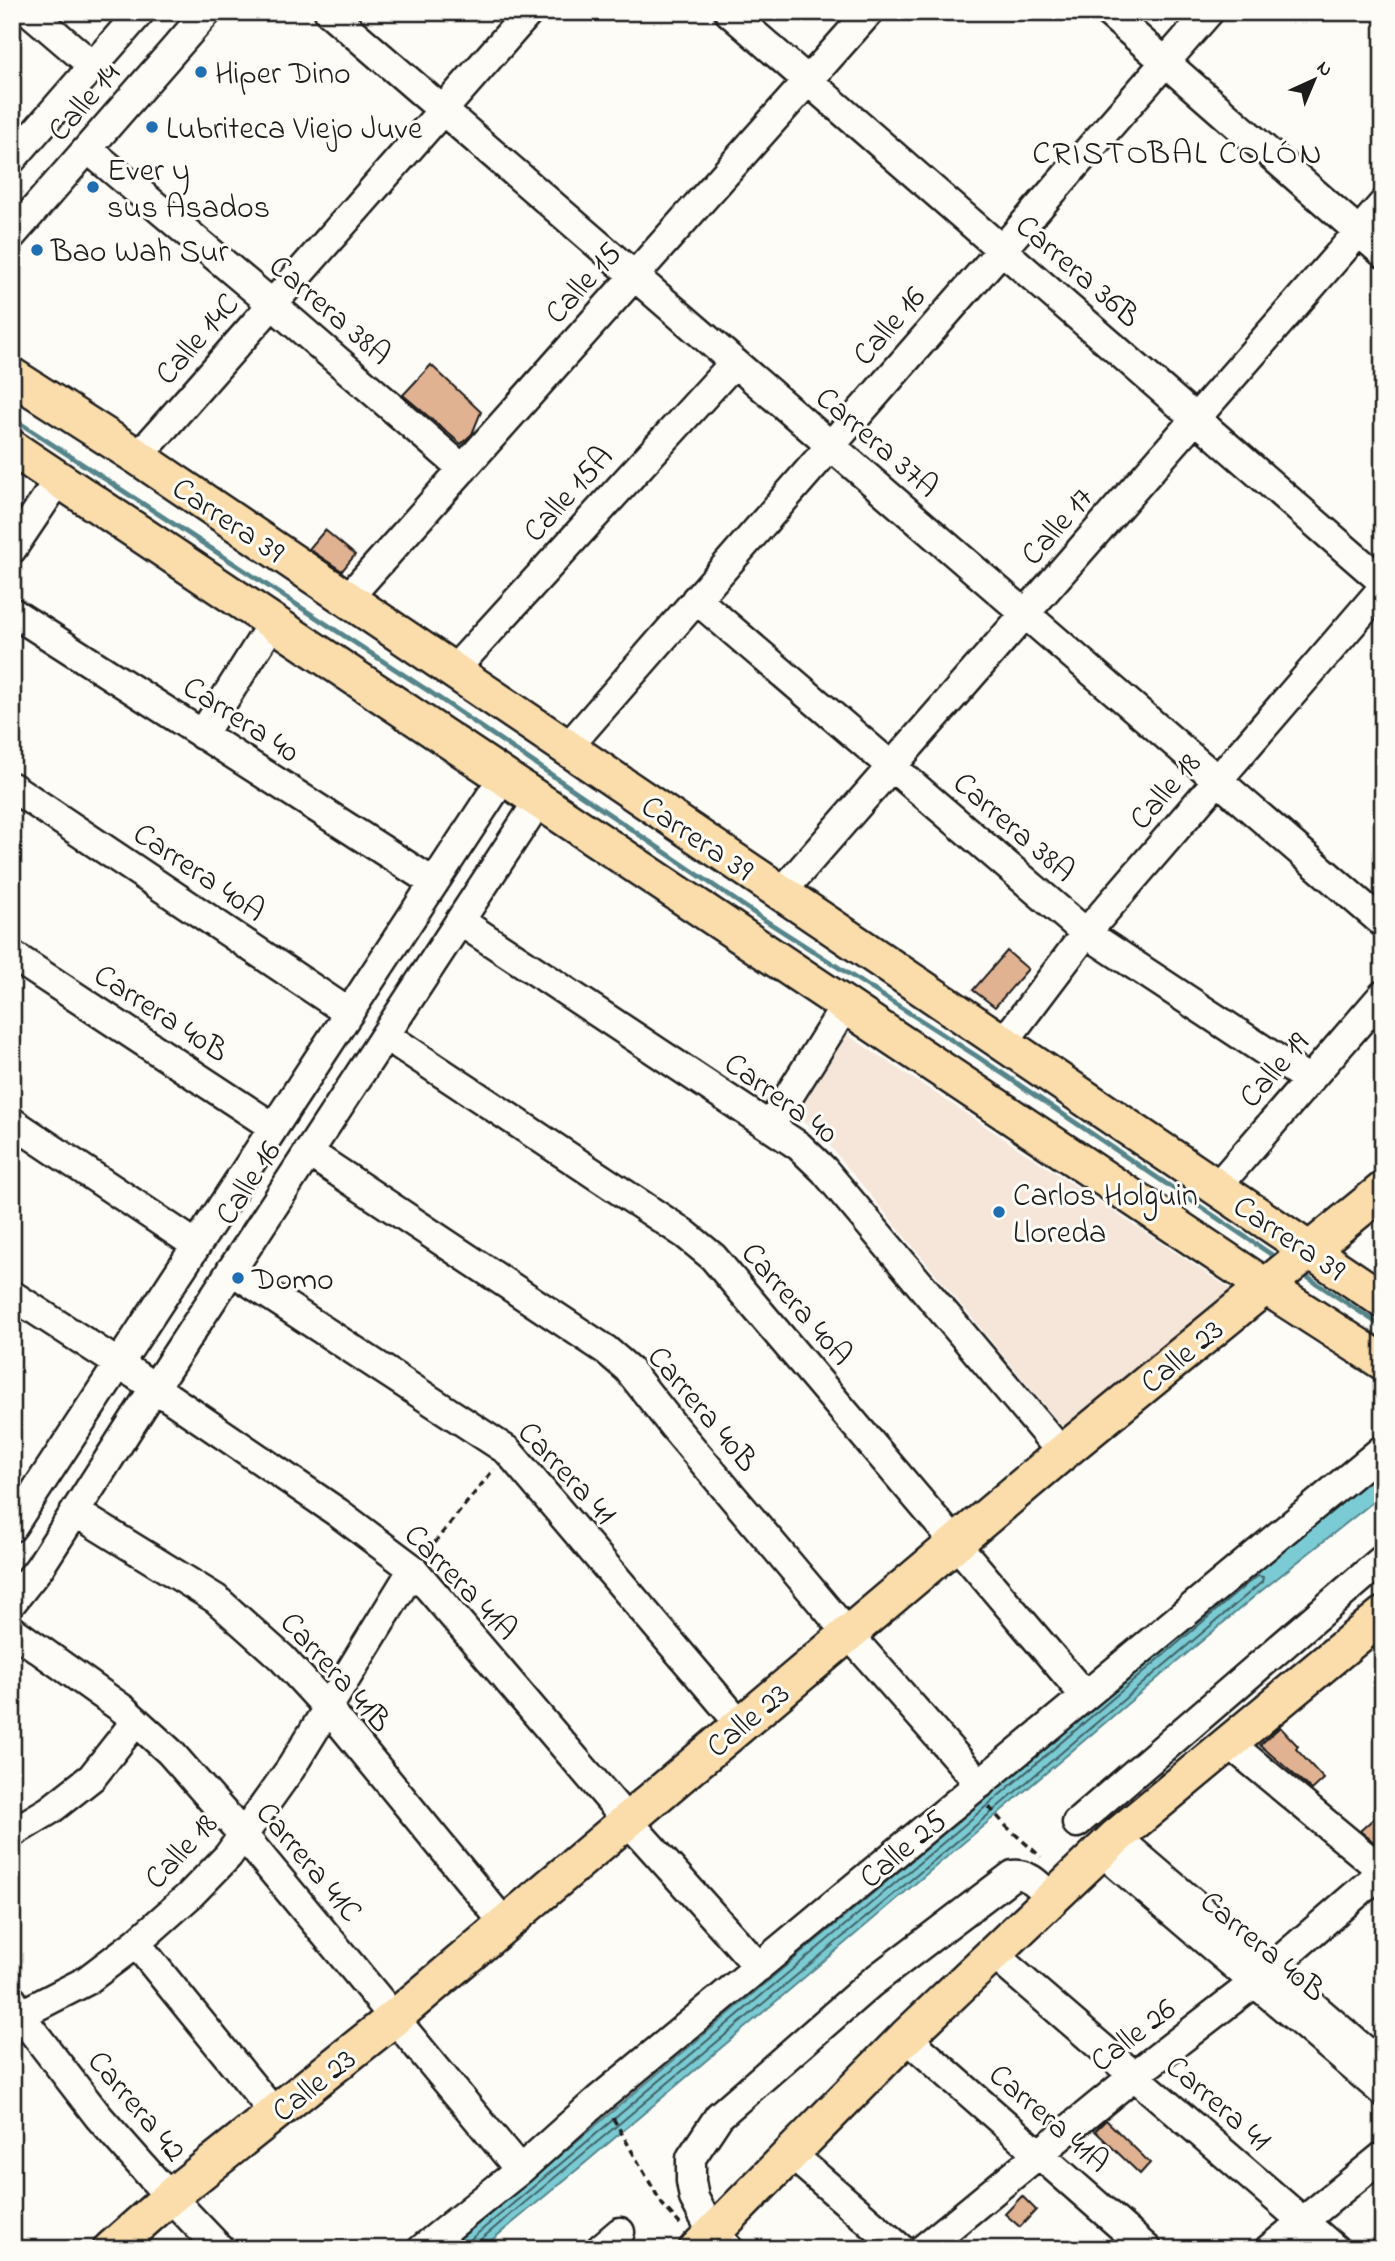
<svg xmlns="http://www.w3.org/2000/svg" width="1395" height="2261" font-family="'Indie Flower',sans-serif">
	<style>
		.built { fill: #f5e6d9 }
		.water { fill: #7acbd4; stroke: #54858a; stroke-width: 2 }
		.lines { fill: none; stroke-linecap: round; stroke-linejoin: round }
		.shore { stroke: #426266; stroke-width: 2 }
		.stream { stroke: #54858a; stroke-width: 5 }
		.building { fill: #e1b292; stroke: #1c1c1c; stroke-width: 2 }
		.minor-casing { stroke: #1c1c1c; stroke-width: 33 }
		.major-casing { stroke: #1c1c1c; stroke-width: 40 }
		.path { stroke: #1c1c1c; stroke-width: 3.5; stroke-dasharray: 7 5; stroke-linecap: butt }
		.minor { stroke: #fdfcf7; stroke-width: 28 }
		.major { stroke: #fbddab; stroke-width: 35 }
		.poi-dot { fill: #1f6fb2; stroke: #fdfcf7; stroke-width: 2.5 }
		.labels { text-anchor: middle; stroke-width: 6; stroke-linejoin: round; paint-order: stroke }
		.poi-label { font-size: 32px; fill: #1c1c1c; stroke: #fdfcf7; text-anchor: start }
		.street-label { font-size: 32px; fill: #1c1c1c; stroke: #fdfcf7 }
		.neighbourhood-label { font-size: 33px; letter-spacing: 2px; fill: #1c1c1c; stroke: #fdfcf7 }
	</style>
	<rect width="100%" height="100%" fill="#fdfcf7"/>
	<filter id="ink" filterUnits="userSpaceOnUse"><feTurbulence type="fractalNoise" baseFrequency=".0143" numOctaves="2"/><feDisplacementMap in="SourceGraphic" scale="14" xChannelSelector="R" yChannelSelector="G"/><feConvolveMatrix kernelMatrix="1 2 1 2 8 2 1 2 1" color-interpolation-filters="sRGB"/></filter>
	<g filter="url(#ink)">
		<path class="built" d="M840,1030L1232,1290L1064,1429L819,1133L784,1109Z"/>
		<path class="water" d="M1383,1469V1494L1256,1595L585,2163L481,2249H448L952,1827L1243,1579Z"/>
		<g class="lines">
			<path class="shore" d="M459,2249L956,1832L1247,1584L1258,1576L1263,1577L1262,1582L961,1838L480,2240L477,2249"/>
			<path class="stream" d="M12,418L430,692L760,917L978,1057L1278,1259
				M1301,1273L1383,1327"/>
		</g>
		<path class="building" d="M431,365L481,412L472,434L461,444L403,395Z
			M325,530L355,555L342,571L309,549Z
			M1007,951L1028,969L995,1007L973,990Z
			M1280,1727L1298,1746L1296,1749L1324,1779L1312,1790L1260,1745Z
			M1383,1810V1845L1380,1847L1360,1831Z
			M1106,2120L1150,2163L1140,2174L1095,2131Z
			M1022,2196L1036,2210L1020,2227L1005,2214Z"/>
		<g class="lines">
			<defs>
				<path id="minor" d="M30,12L93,66
					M329,12L1383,923
					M729,12L1383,582
					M1108,12L1383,253
					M88,149L272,304L463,469
					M12,159L140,12
					M12,235L207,12
					M138,457L529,12
					M12,549L59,479
					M347,599L869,12
					M696,599L1086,933L1309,1080
					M12,612L434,883
					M453,671L734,363
					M202,735L273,622
					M567,748L1209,12
					M12,787L349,1013
					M781,893L1383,204
					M460,921L799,1146L824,1170L1062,1453
					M12,955L273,1127
					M385,1035L685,1234L713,1257L1085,1696
					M1003,1043L1086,933L1383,588
					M12,1122L196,1245
					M770,1126L846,1005
					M308,1152L606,1350L628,1369L674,1427L837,1621L980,1784
					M1216,1188L1383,995
					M231,1270L508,1451L740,1724
					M12,1295L136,1375L337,1512L413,1569L627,1820L759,1967
					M75,1512L216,1599L282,1658L328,1708L505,1924
					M12,1527L504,776
					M12,1602L39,1568L155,1387L539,800
					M12,1630L124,1710L170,1752L243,1835L520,2170
					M1229,1743L1383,1871
					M1077,1823L1383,1559
					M12,1833L50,1810L92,1777L136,1721
					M1116,1837L1383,2066
					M1101,1851L1383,2092
					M136,1943L275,2114
					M993,1954L1335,2249
					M12,2000L20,2015L98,2116L158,2184L220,2249
					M12,2019L86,1981L136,1943L189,1896L228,1856L291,1768L413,1569
					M906,2037L1147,2249
					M791,2154L901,2249
					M422,2249L520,2170L598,2100L1383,1449
					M600,2249L620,2232
					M729,2249L713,2234L694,2198L691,2181V2158L719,2116L871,1983L1013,1875C1030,1873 1040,1887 1052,1898
					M923,2249L1135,2075L1254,1983L1383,1871
					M1269,2249L1383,2156"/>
				<path id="major" d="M12,376L138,457L1383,1300
					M12,448L1265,1286L1383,1362
					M111,2249L171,2196L394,2018L1062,1453L1383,1190
					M697,2249L906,2037L1116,1837L1383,1615"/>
			</defs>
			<use href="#minor" class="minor-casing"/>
			<use href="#major" class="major-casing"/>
			<path class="path" d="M426,1553L494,1469
				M989,1807L1007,1827L1041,1857
				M613,2118L662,2204L680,2224"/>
			<use href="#minor" class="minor"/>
			<use href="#major" class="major"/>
		</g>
	</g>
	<g class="poi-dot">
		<circle cx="201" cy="72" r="7"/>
		<circle cx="152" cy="127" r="7"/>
		<circle cx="93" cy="187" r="7"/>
		<circle cx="37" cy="250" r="7"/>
		<circle cx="999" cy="1212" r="7"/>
		<circle cx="238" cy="1278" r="7"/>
	</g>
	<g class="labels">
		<g class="poi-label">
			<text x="215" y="83">Hiper Dino</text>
			<text x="166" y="138">Lubriteca Viejo Juve</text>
			<text x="107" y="180">Ever y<tspan x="107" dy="37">sus Asados</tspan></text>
			<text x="51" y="261">Bao Wah Sur</text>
			<text x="1013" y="1205">Carlos Holguin<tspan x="1013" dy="37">Lloreda</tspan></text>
			<text x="252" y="1289">Domo</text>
		</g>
		<g class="street-label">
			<text transform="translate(83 101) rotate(-49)" y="11">Calle 14</text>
			<text transform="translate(1079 270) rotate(41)" y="11">Carrera 36B</text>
			<text transform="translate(582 282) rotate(-48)" y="11">Calle 15</text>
			<text transform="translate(331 309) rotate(41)" y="11">Carrera 38A</text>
			<text transform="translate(888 325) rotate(-49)" y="11">Calle 16</text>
			<text transform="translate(196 338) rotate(-49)" y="11">Calle 14C</text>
			<text transform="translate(878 441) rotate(41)" y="11">Carrera 37A</text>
			<text transform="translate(567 493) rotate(-48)" y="11">Calle 15A</text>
			<text transform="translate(229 519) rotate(34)" y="11">Carrera 39</text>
			<text transform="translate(1056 525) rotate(-49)" y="11">Calle 17</text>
			<text transform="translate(242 718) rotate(33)" y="11">Carrera 40</text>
			<text transform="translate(1164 790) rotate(-49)" y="11">Calle 18</text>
			<text transform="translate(1015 826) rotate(41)" y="11">Carrera 38A</text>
			<text transform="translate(698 837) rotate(34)" y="11">Carrera 39</text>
			<text transform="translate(200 871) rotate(34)" y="11">Carrera 40A</text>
			<text transform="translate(162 1012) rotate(33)" y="11">Carrera 40B</text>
			<text transform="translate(1273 1069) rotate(-49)" y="11">Calle 19</text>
			<text transform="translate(782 1097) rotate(36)" y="11">Carrera 40</text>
			<text transform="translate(247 1182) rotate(-57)" y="11">Calle 16</text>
			<text transform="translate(1290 1237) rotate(34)" y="11">Carrera 39</text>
			<text transform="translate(798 1303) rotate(49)" y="11">Carrera 40A</text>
			<text transform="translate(1181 1355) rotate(-40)" y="11">Calle 23</text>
			<text transform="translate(704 1408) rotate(50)" y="11">Carrera 40B</text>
			<text transform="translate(568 1472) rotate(47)" y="11">Carrera 41</text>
			<text transform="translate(462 1581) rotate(46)" y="11">Carrera 41A</text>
			<text transform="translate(337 1671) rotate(48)" y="11">Carrera 41B</text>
			<text transform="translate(747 1719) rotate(-40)" y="11">Calle 23</text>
			<text transform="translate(902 1848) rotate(-40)" y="11">Calle 25</text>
			<text transform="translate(180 1850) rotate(-47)" y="11">Calle 18</text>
			<text transform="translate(310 1861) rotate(50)" y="11">Carrera 41C</text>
			<text transform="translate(1264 1945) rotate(40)" y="11">Carrera 40B</text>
			<text transform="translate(1132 2034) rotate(-38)" y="11">Calle 26</text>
			<text transform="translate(313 2084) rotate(-39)" y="11">Calle 23</text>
			<text transform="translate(1219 2102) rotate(41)" y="11">Carrera 41</text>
			<text transform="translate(138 2105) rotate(50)" y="11">Carrera 42</text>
			<text transform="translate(1050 2117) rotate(41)" y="11">Carrera 41A</text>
		</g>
		<g class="neighbourhood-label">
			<text x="1178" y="163">CRISTOBAL COLÓN</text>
		</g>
	</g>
	<rect width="1395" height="2261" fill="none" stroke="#fdfcf7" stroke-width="42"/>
	<rect x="21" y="21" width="1353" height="2219" fill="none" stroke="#1c1c1c" stroke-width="2.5" filter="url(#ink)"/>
	<g transform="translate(1314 80) rotate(44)" stroke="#fdfcf7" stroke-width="5" paint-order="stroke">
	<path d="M0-5L12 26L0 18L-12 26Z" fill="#1c1c1c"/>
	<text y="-10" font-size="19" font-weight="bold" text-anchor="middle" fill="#1c1c1c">N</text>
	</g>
</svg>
